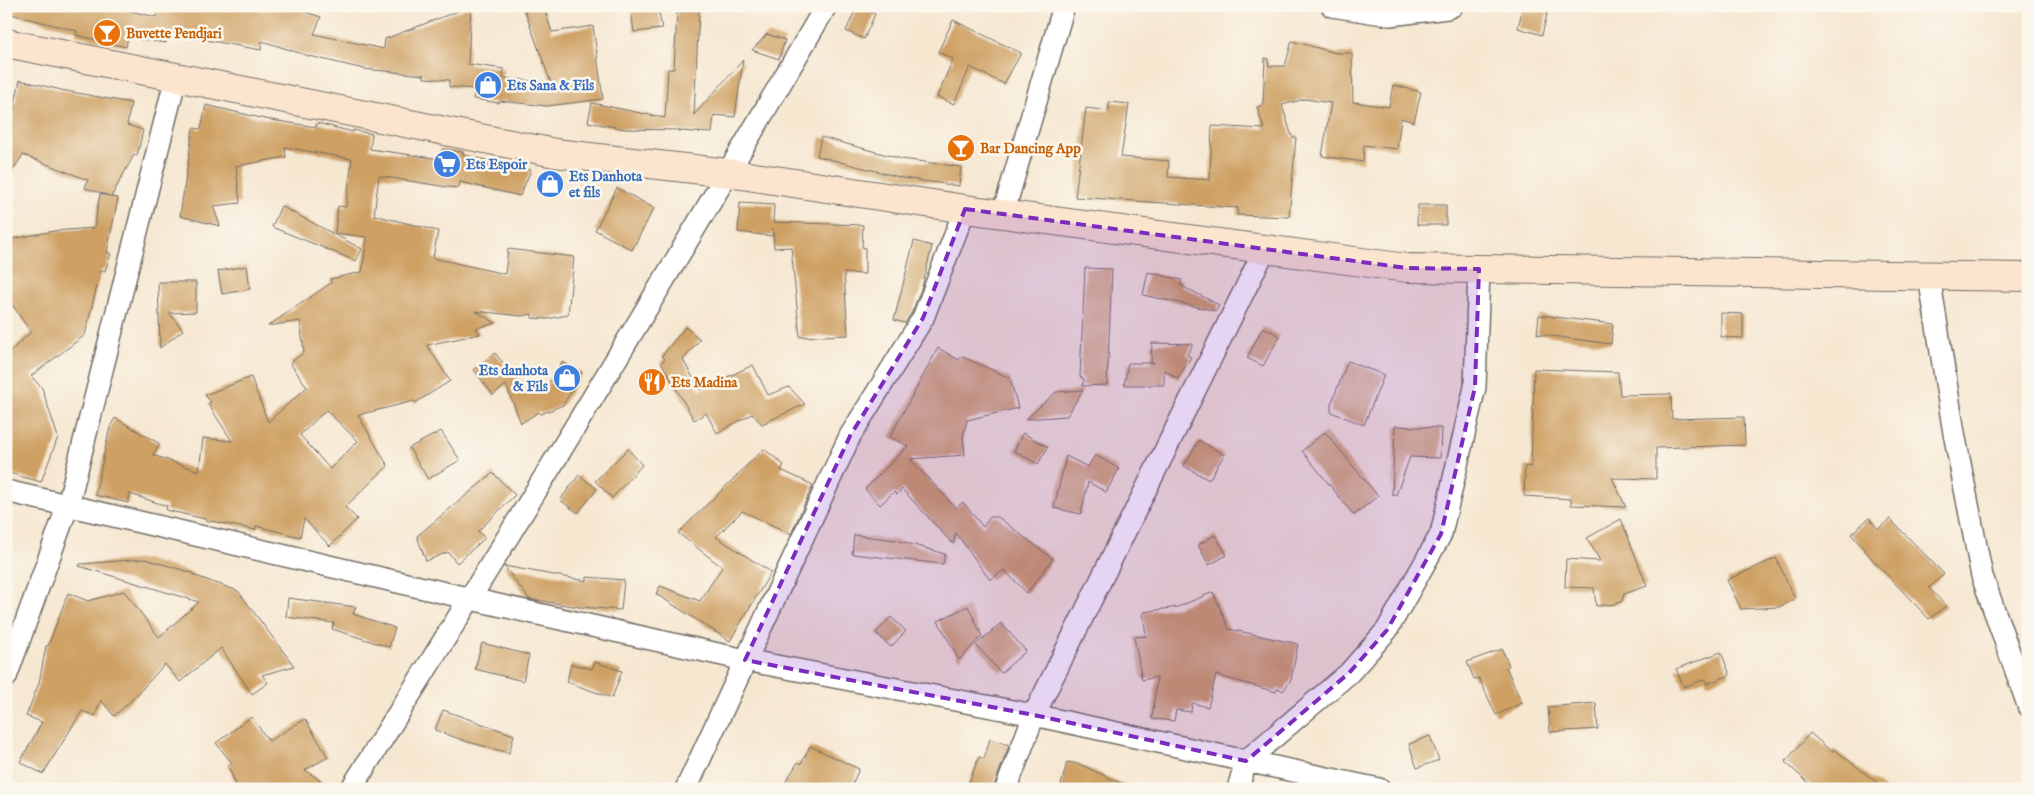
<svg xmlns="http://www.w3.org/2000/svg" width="2034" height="795" font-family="'IM FELL English',serif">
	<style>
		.building { fill: #cea064; fill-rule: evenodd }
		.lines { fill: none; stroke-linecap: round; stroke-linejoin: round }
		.street-casing { stroke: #726d65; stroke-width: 24 }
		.secondary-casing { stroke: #726d65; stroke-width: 30 }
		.street { stroke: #fff; stroke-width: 21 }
		.secondary { stroke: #fbe5cf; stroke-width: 28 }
		.marked { fill: #7b2cbf; fill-opacity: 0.2; stroke: #7b2cbf; stroke-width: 4; stroke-dasharray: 10 6; stroke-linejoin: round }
		.labels { text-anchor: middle; stroke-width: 5; stroke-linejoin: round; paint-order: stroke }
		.food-label { font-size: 14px; font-weight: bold; fill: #c56008; stroke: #fbf7ec; text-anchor: start }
		.shop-label { font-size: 14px; font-weight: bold; fill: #366cbe; stroke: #fbf7ec; text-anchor: start }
	</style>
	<rect width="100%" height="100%" fill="#fbf7ec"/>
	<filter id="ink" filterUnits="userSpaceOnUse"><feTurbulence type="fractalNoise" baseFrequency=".02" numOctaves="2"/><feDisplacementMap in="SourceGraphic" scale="10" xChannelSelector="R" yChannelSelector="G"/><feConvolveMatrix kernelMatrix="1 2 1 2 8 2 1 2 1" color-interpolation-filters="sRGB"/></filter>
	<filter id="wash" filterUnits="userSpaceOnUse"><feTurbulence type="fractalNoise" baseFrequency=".0096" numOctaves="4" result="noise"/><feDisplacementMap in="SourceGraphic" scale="20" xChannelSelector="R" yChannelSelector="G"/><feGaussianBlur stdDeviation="1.12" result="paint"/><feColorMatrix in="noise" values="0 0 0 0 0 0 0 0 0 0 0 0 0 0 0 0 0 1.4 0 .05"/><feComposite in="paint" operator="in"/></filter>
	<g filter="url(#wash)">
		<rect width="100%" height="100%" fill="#f6e7d1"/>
		<g id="blocks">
			<path class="building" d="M8,6H109L156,17L158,6H287L321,17L314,34L384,49L385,39L471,6L468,64L504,69L503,78L551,83L523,6H543L552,32L593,26L603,99L547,106L500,101L499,103L473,99L475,89L449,87V80L424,78V75L364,69L309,56L262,41L261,50L168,33L166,43L128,37L126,47L76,35L77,31L7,13Z
				M857,6L875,14L864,39L846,31Z
				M1523,6H1549L1542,35L1518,28Z
				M658,7L662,29L634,32L631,10Z
				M699,10L694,115L743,60L735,117L714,115L712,133L679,131L680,130L625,129L588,122L592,103L665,118L668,69H674L677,13Z
				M953,20L1021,53L1004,84L970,67L954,104L937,97L953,59L938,52Z
				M767,34L785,40L779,59L752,50Z
				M1292,41L1336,53H1352L1353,102L1389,107L1393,85L1421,92L1414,122L1401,118L1397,149L1364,145L1363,162L1322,156L1331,103L1305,99L1282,105L1292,137H1296L1289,217L1237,215L1238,208L1075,197L1086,108L1109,111V102L1129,104L1121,157L1169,161L1168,177L1210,180L1212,126L1264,129L1257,107L1263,105L1265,58H1267L1269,66H1285Z
				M20,80L61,90L131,103L127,125L143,130L137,156L134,155L111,197L118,198L107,252L111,254L105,271L101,270L85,335L31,376L42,388L58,437L41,482L6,472V355L31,332L13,306L6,309V240L54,231L94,228L100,194L110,196L85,188L88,180L23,155L6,180V130L9,131Z
				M206,105L265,119L316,127L317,123L353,132V130L372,134L370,149L440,159L442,149L463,152V155L531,170L520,196L460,182L459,188L447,187L379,176L374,215L438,231L433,258L505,274L508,249L574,257L568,315L547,319L532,318V314L522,316L475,311L496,323L476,328L480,334L427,345L450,381L415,403L414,401L358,415L388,466L345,507L357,519L330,546L304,519L300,537L256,526V530L205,520V519L166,510L167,506L130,494L128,503L95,495L110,427L115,418L160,444L153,455L199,471L203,438L232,441L208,404L211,402L205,395L251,377L268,422L307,387L290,363L304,352L300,321L268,326L331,283L330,279L362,272L367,237L335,233L338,206L346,207L352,159L285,147L286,157L236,166L240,203L213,206L220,226L180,216L193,128L201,129ZM326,410L358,441L330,469L300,435Z
				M821,137L902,159L961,167L959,186L903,178L817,156Z
				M617,188L654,208L632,250L595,230Z
				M740,203L774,205L773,222L863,225L862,247L865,248V274L844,273L848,335L800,337L791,247L774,248L773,228L772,236L738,232Z
				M1418,205H1446V225H1417Z
				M281,206L362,249L356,261L272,227Z
				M914,241L932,246L922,287L912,312L905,323L894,320Z
				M247,266L250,289L222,294L218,271Z
				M1085,268L1112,269L1107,385L1082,386L1084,379L1080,377Z
				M1148,272L1182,280L1180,285L1219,305L1216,311L1143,295Z
				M158,282H196V312L169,313L183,330L160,348Z
				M1721,313L1743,314V338L1721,337Z
				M1539,315L1613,324L1611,344L1537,334Z
				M685,327L700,339L683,360L700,390L753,365L768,395L789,387L805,404L762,424L752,414L717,433L706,413L694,420L661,362L665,359L662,356Z
				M1263,327L1280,336L1263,366L1247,358Z
				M1152,343L1193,344L1187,355L1191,357L1178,379L1164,370V385H1124L1128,363H1153L1151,362Z
				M938,348L959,360L961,356L1010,378L1018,408L967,420L963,437L965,455L910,459L956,508L963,502L983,527L990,517H998L1053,559L1027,593L1004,570L990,580L956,533L953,544L902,489L897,495L894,492L880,505L865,489L908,446L890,437Z
				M495,353L528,394L547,386L562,362L582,373L563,405L541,414L539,412L521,423L506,385L493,395L474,370Z
				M1348,361L1384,375L1364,425L1331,412V404Z
				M1534,369L1618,372L1620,395L1671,394L1672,419L1744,417L1745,445L1656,448V479L1612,478L1626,507L1571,505V499L1524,496L1525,466L1531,467Z
				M1083,390L1067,416L1026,419L1056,392Z
				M1395,426L1441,428L1440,458L1410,457L1396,495L1392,494Z
				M441,431L460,460L428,479L409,448Z
				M1325,432L1378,496L1354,515L1302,451Z
				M1023,433L1048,447L1038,464L1014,451Z
				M1199,440L1224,455L1209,480L1184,466Z
				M628,449L642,465L612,498L595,481Z
				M764,449L784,465L781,470L813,485L791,534L742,511L716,537L771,572L730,641L656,594L660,586L700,601L722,567L678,533Z
				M1095,455L1119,469L1106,492L1088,482L1081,514L1054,508L1066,456L1088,467Z
				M493,473L515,495L478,531L485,538L457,563L448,552L426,561L417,536Z
				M579,475L597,489L578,513L560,500Z
				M1869,518L1878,529L1890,519L1944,574L1929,588L1946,606L1929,619L1873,560L1851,534Z
				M1621,519L1647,586L1624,594L1622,601L1616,604L1596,606L1594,588L1565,587L1566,559L1600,561L1587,538Z
				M854,535L897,540L945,554L943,564L852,554Z
				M1215,535L1227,555L1209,565L1198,545Z
				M1776,558L1795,599L1779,607L1741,609L1727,580Z
				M145,559L193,573V575L238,591L294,666L262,675L268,683L252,694L221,648L180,682L165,664L134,698L114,716L101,700L95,716L82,711L43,774L20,762L42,722L26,716L39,683L46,646H48L68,593L88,601L124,591L159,637L199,602L79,566L80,564Z
				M504,566L587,581V577L624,580L621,610L579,607L529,599Z
				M1213,592L1229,629L1298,644L1291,680L1283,691L1278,688L1276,692L1216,675L1208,707L1192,703L1191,712L1176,710L1174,721L1152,719L1157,677L1142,680L1134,637L1146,636L1143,612L1178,607Z
				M288,598L356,607L353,614L395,628L389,647L332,629L334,623L286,617Z
				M968,606L982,636L959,660L938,621Z
				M891,617L906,631L891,647L876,633Z
				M1001,623L1026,651L1001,673L976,645Z
				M482,643L529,655L523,681L475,669Z
				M1502,649L1509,666L1506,667L1522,703L1496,715L1479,678L1474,679L1467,662Z
				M1721,652L1730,675L1707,684L1705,679L1684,687L1676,669Z
				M595,662L622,671L612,698L567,682L571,664L592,669Z
				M1596,703L1598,729L1550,732L1548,707Z
				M443,710L514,735L509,753L465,741L435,730Z
				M251,717L269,741L305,719L328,757L305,770L333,789H238L228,766L232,763L216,743Z
				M1810,733L1832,752L1834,749L1885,789H1815L1785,762Z
				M1430,736L1439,760L1417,768L1409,744Z
				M990,739L1009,745L993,789H966L979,757L984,759Z
				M810,746L859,769L850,789H781L798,762L801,764Z
				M1067,762L1079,764L1134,789H1060Z"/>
		</g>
	</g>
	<g filter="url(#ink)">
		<use href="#blocks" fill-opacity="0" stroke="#726d65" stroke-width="1"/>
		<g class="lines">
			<defs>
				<path id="street" d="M1332,6L1390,15L1447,8L1452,6
					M1003,214L1064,6
					M1929,276L1954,433L1982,576L2028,705
					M6,491L471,599L745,660L1034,715L1246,761L1238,789
					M6,677L68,505L176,77
					M351,789C514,530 672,270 826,6
					M686,789L850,436L923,318L965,209
					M1006,789L1034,715L1265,249
					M1379,789L1246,761L1349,673L1387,630L1441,534L1475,387L1479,269"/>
				<path id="secondary" d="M6,43L555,153L728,173L965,209L1407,268L2028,277"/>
			</defs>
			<use href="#street" class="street-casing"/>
			<use href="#secondary" class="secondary-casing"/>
			<use href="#street" class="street"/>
			<use href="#secondary" class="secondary"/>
		</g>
	</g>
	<path class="marked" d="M965,209L1407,268L1479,269L1475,387L1441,534L1387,630L1349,673L1246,761L1034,715L745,660L850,436L923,318Z"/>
	<defs>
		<symbol id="bar-disc" viewBox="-11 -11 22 22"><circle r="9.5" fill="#e8710a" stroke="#fbf7ec"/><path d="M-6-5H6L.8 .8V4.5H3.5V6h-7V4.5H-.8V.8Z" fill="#fff"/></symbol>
		<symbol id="shop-disc" viewBox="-11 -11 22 22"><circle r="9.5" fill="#3f7fe0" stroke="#fbf7ec"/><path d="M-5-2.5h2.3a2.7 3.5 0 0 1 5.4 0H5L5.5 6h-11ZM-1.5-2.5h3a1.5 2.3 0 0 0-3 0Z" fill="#fff"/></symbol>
		<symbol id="supermarket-disc" viewBox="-11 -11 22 22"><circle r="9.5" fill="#3f7fe0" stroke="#fbf7ec"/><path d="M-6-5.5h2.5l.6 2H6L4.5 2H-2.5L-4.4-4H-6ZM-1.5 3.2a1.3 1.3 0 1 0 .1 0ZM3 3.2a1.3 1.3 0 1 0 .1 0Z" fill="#fff"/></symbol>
		<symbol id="restaurant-disc" viewBox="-11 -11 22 22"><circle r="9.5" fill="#e8710a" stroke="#fbf7ec"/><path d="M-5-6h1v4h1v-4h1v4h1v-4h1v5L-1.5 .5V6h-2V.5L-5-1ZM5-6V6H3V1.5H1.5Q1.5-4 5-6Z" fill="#fff"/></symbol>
	</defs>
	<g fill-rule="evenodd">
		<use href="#bar-disc" x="91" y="17" width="32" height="32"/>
		<use href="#shop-disc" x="472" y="69" width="32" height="32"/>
		<use href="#bar-disc" x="945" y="132" width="32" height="32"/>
		<use href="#supermarket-disc" x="431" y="148" width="32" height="32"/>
		<use href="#shop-disc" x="534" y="168" width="32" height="32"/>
		<use href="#shop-disc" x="551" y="362" width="32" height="32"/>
		<use href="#restaurant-disc" x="636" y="366" width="32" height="32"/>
	</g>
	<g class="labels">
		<g class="food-label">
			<text x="126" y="38">Buvette Pendjari</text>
			<text x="980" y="153">Bar Dancing App</text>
			<text x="671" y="387">Ets Madina</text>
		</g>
		<g class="shop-label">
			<text x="507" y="90">Ets Sana &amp; Fils</text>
			<text x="466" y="169">Ets Espoir</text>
			<text x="569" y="181">Ets Danhota<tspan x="569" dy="16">et fils</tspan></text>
			<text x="548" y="375" text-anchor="end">Ets danhota<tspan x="548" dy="16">&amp; Fils</tspan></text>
		</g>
	</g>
	<rect width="2034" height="795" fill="none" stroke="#fbf7ec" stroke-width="25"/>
</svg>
